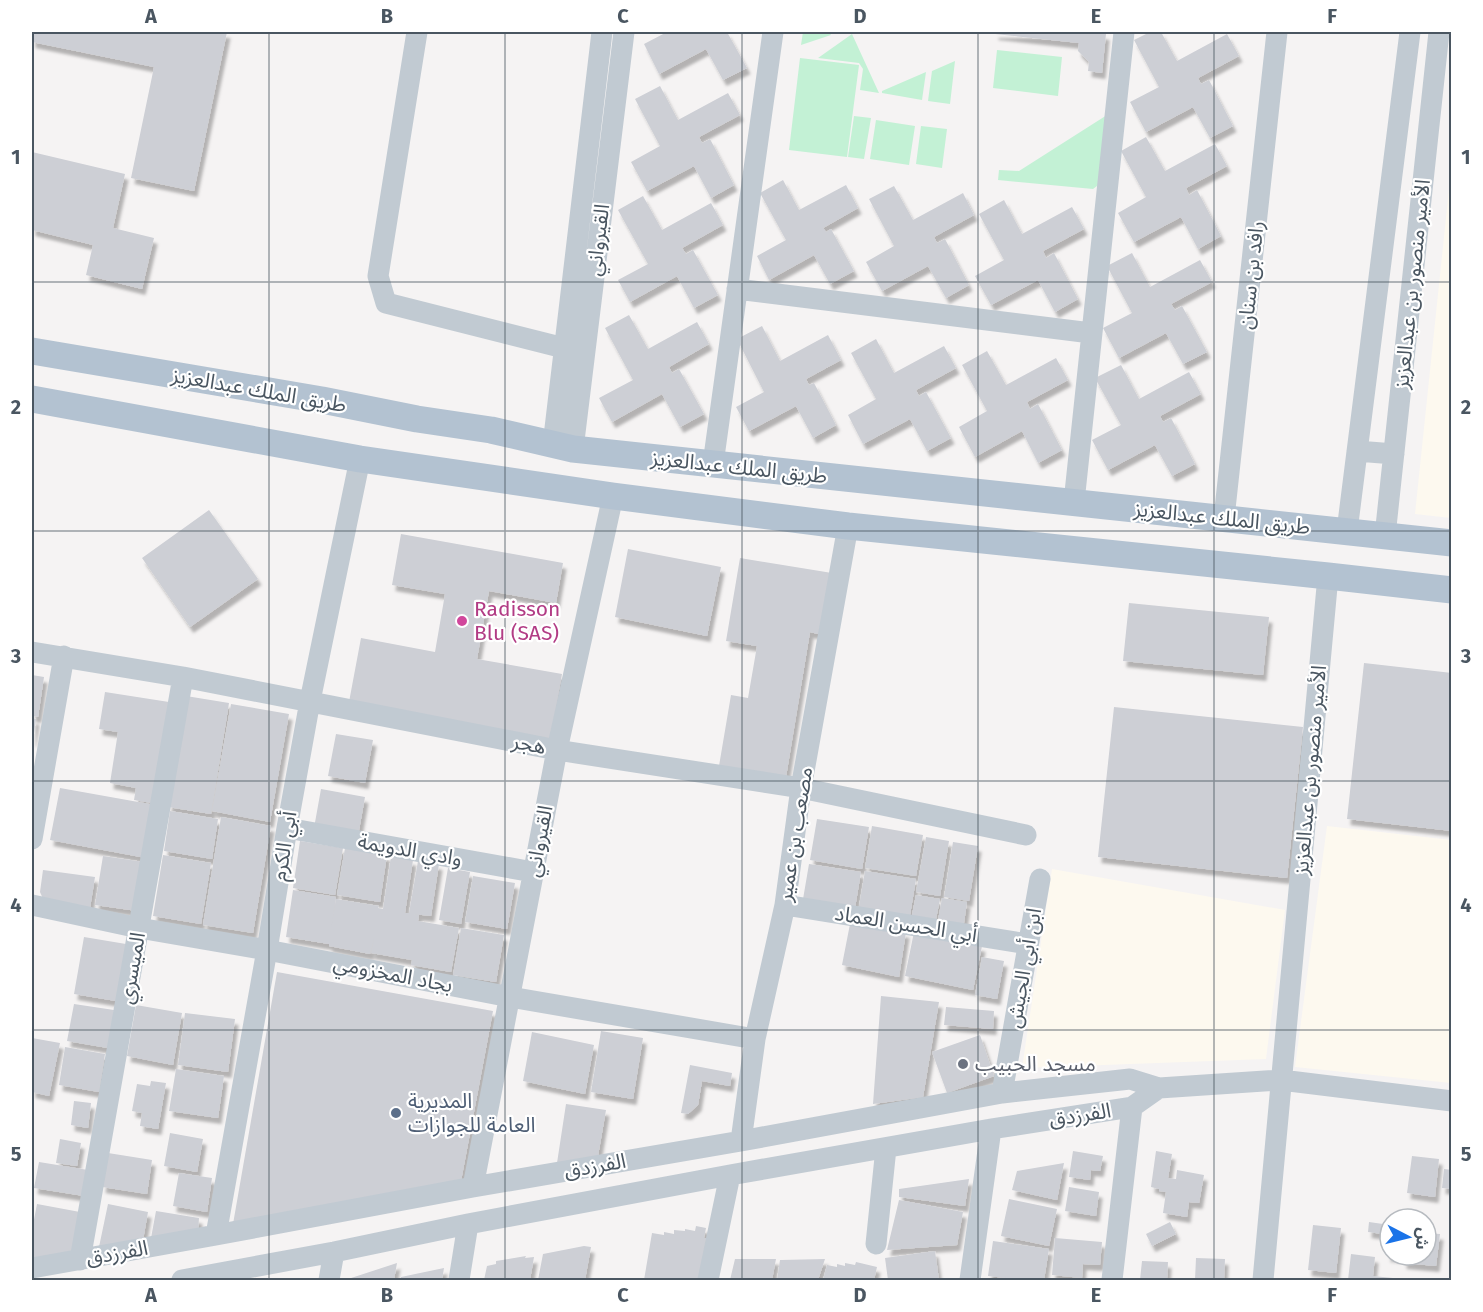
<svg xmlns="http://www.w3.org/2000/svg" width="1483" height="1312" font-family="'Fira Sans','Noto Sans Arabic',sans-serif">
	<style>
		.commercial { fill: #fdf9ef }
		.green { fill: #c3f1d5 }
		.building { fill: #cdcfd5; filter: url(#shadow) }
		.lines { fill: none; stroke-linecap: round; stroke-linejoin: round }
		.minor { stroke: #c1cad2; stroke-width: 21 }
		.major { stroke: #b3c2d1; stroke-width: 27 }
		.grid { fill: none; stroke: #4a5661; stroke-width: 1.5; stroke-opacity: 0.55 }
		.hotel-dot { fill: #d1479c; stroke: #fff; stroke-width: 2 }
		.worship-dot { fill: #6b7280; stroke: #fff; stroke-width: 2 }
		.service-dot { fill: #5c6f8a; stroke: #fff; stroke-width: 2 }
		.labels { text-anchor: middle; stroke-width: 4.5; stroke-linejoin: round; paint-order: stroke }
		.street-label { font-size: 21px; fill: #4a5661; stroke: #fff }
		.hotel-label { font-size: 21px; fill: #b23c85; stroke: #fff; text-anchor: start }
		.worship-label { font-size: 21px; fill: #5b616d; stroke: #fff; text-anchor: start }
		.service-label { font-size: 21px; fill: #4e5e75; stroke: #fff; text-anchor: start }
		.neatline { fill: none; stroke: #4a5661; stroke-width: 2 }
		.grid-label { font-size: 20px; text-anchor: middle; font-weight: bold; fill: #4a5661 }
	</style>
	<defs>
		<filter id="shadow"><feDropShadow dx="3.5" dy="6" stdDeviation="1.5" flood-color="#0004"/></filter>
	</defs>
	<rect width="100%" height="100%" fill="#f5f3f3"/>
	<path class="commercial" d="M1451,170V518L1415,514Z
		M1327,826L1451,840V1083L1295,1067Z
		M1052,869L1285,910L1266,1059L1022,1068Z"/>
	<path class="green" d="M803,32H829L831,35L801,45Z
		M852,34L879,93L860,90L863,69L859,63L818,58Z
		M997,50L1062,57L1058,96L993,88Z
		M800,58L859,65L847,157L789,150Z
		M955,61L950,104L928,101L932,71Z
		M926,72L922,100L882,93V91Z
		M1107,115L1101,183L1093,189L998,180L999,170L1019,171Z
		M854,116L871,118L864,159L848,157Z
		M876,120L915,126L909,165L870,159Z
		M921,126L947,129L942,168L916,164Z"/>
	<path class="building" d="M32,32H227L194,191L131,178L154,67L32,42Z
		M667,32H727L747,68L723,80L706,49L659,74L644,44Z
		M995,32H1091L1106,34L1102,73L1088,71L1089,62L1078,51L1079,43L995,34Z
		M1150,32H1161L1177,61L1227,34L1239,56L1198,78L1201,84L1209,80L1233,126L1210,138L1193,107L1146,132L1130,102L1159,87L1134,40Z
		M660,86L678,120L728,93L740,115L699,137L702,143L710,139L734,185L711,198L694,166L647,191L631,162L660,146L635,99Z
		M1146,137L1165,171L1215,144L1227,166L1186,188L1189,195L1197,190L1221,236L1198,249L1181,217L1134,242L1118,213L1146,197L1121,151Z
		M32,152L125,174L113,228L154,238L142,289L86,275L93,245L32,230Z
		M783,180L799,210L846,185L858,208L823,228L826,232L831,229L854,271L830,284L814,255L769,280L757,256L786,240L760,193Z
		M894,186L913,220L963,193L974,215L934,237L937,243L945,239L969,285L946,298L928,266L882,291L866,262L894,246L869,199Z
		M643,196L662,230L711,203L723,225L682,248L686,254L693,250L718,295L694,308L677,276L630,302L618,280L648,264L618,210Z
		M1004,200L1022,234L1072,207L1084,229L1043,251L1046,258L1054,253L1078,299L1055,312L1038,280L991,305L975,276L1004,260L979,214Z
		M1132,253L1150,287L1200,260L1212,282L1171,304L1175,310L1182,306L1207,352L1183,364L1166,333L1119,358L1103,328L1132,313L1107,266Z
		M629,315L648,349L697,322L709,344L669,367L672,373L679,369L704,414L680,427L662,394L612,422L599,398L633,380L605,328Z
		M762,326L780,361L828,335L841,360L806,379L809,385L814,383L836,425L813,438L796,406L749,431L736,407L764,392L737,339Z
		M876,339L894,373L944,346L956,368L916,390L919,396L926,392L951,438L927,451L910,419L863,444L848,415L876,399L851,353Z
		M987,351L1006,385L1056,358L1068,380L1027,402L1030,409L1038,404L1062,450L1038,463L1022,431L975,457L959,427L987,411L962,365Z
		M1121,365L1139,399L1189,372L1201,394L1160,416L1163,422L1171,418L1195,464L1172,476L1155,445L1108,470L1092,440L1121,425L1095,378Z
		M209,510L258,579L190,627L142,558Z
		M401,534L563,563L556,603L489,591L477,659L562,674L550,738L349,702L361,638L435,652L445,594L392,585Z
		M628,549L721,567L707,636L615,617Z
		M740,558L832,573L822,635L810,632L786,777L719,766L731,695L748,698L757,646L726,641Z
		M1129,603L1269,617L1263,675L1123,661Z
		M1364,663L1452,673V831L1347,819Z
		M32,675L44,677L38,717L32,716Z
		M105,692L169,702L152,803L134,800L136,788L110,783L118,732L99,729Z
		M186,696L229,703L211,814L168,807Z
		M231,704L289,714L270,822L212,811Z
		M1114,707L1303,727L1287,878L1098,857Z
		M32,718L36,719L33,741H32Z
		M336,734L373,740L365,783L328,776Z
		M60,788L155,805L146,858L50,840Z
		M321,789L365,797L358,836L314,828Z
		M170,811L218,819L212,859L164,851Z
		M221,817L271,826L253,933L203,925Z
		M817,819L869,827L862,869L810,860Z
		M872,826L923,835L916,876L865,868Z
		M926,837L949,841L940,896L916,892Z
		M300,841L343,848L335,895L293,888Z
		M953,842L978,846L969,901L944,897Z
		M345,848L387,855L380,902L337,895Z
		M163,855L211,863L201,924L153,916Z
		M103,856L144,862L137,911L95,905Z
		M391,856L413,860L405,913H409L418,861L439,864L431,916L413,914L419,915L418,921L459,928L451,972L411,965L412,960L371,953L374,939L370,954L329,946V944L286,937L293,890L336,897L331,929L336,899L379,906L378,908L383,909Z
		M809,864L861,872L854,914L802,905Z
		M448,868L470,872L461,924L439,920Z
		M43,870L95,877L90,908L44,901L40,892Z
		M865,871L916,879L909,921L858,912Z
		M473,876L515,883L507,929L465,922Z
		M916,895L940,899L935,924L911,920Z
		M942,898L967,902L963,930L937,926Z
		M850,924L906,932L899,977L842,965Z
		M461,928L504,935L496,982L453,975Z
		M914,932L982,946L973,990L905,976Z
		M84,937L132,945L122,1002L74,994Z
		M982,957L1004,961L997,999L975,995Z
		M277,972L493,1011L461,1181L233,1224Z
		M881,996L939,1002L923,1097L873,1104Z
		M74,1004L114,1010L108,1048L67,1041Z
		M136,1005L182,1013L173,1065L127,1056Z
		M946,1007L994,1011L993,1029L944,1025Z
		M185,1013L235,1019L228,1072L178,1065Z
		M601,1031L643,1038L633,1099L591,1092Z
		M532,1032L594,1045L585,1094L523,1081Z
		M980,1035L994,1076L947,1093L932,1052Z
		M32,1038L60,1043L49,1096L32,1092Z
		M65,1047L105,1054L99,1092L59,1085Z
		M690,1065L732,1073L730,1086L702,1081L698,1105L688,1114L681,1113Z
		M176,1069L224,1076L218,1118L169,1111Z
		M151,1081L166,1083L158,1129L140,1126L142,1113L132,1111L137,1084L150,1086Z
		M74,1101L91,1103L88,1128L71,1125Z
		M566,1104L606,1110L598,1156L557,1163Z
		M170,1133L203,1139L197,1172L164,1166Z
		M60,1139L81,1143L77,1166L56,1163Z
		M1073,1151L1103,1156L1100,1171L1091,1170L1090,1180L1069,1177Z
		M1156,1151L1172,1154L1168,1178L1176,1179L1177,1170L1204,1175L1199,1203L1189,1202L1187,1217L1163,1213L1166,1192L1159,1191V1189L1151,1187Z
		M108,1153L152,1160L147,1194L102,1187Z
		M1412,1156L1439,1159L1435,1197L1407,1193Z
		M39,1162L88,1170L84,1196L34,1188Z
		M1064,1163L1057,1200L1012,1190L1017,1171Z
		M1444,1169L1452,1170V1189L1442,1188Z
		M179,1173L212,1178L207,1212L173,1206Z
		M969,1179L965,1206L899,1197V1189Z
		M1069,1187L1099,1192L1096,1216L1065,1211Z
		M1009,1199L1057,1209L1049,1246L1001,1236Z
		M899,1200L963,1212L957,1245L887,1250Z
		M37,1204L80,1212L73,1251L32,1258V1230Z
		M108,1204L148,1212L143,1240L99,1247Z
		M156,1211L199,1218L198,1232L151,1238Z
		M1170,1222L1176,1234L1152,1246L1146,1234Z
		M1369,1222L1390,1225V1235L1368,1232Z
		M1313,1225L1341,1228L1336,1273L1308,1270Z
		M696,1226L706,1228L704,1238H706L698,1280H644L652,1233L664,1235V1232L674,1234V1230L685,1231V1229L695,1231Z
		M1426,1233L1440,1234L1436,1266L1403,1263L1404,1255H1426Z
		M1055,1238L1102,1242L1100,1265L1083,1264L1082,1278L1052,1275Z
		M993,1241L1049,1249L1044,1280H1023L988,1276Z
		M1389,1244H1390V1255H1397V1257L1387,1256Z
		M584,1246L591,1247L585,1280H538L543,1254Z
		M935,1251L939,1280H888L885,1258Z
		M1351,1254L1375,1257L1373,1276L1393,1278V1280H1348Z
		M526,1256L525,1258L534,1257L530,1280H484L487,1266L496,1264V1261Z
		M1196,1258L1225,1259L1224,1280H1195Z
		M735,1259H776L772,1280H730Z
		M825,1259L818,1280H777L780,1260Z
		M1142,1261L1168,1262L1167,1280H1140Z
		M856,1262L877,1267L874,1280H823L827,1265L837,1267V1264L845,1266V1263L855,1265Z
		M397,1263L394,1280H345Z
		M444,1268L442,1280H400L401,1277Z"/>
	<g class="lines">
		<path class="minor" d="M417,32L378,276L386,303L564,348
			M737,289L1091,333
			M553,445L602,32
			M573,449L624,32
			M1357,451L1394,454
			M713,464L773,32
			M1074,502L1124,32
			M1224,518L1277,32
			M1347,531L1410,32
			M1385,536L1439,32
			M32,652L183,677L557,750L801,788L1026,835
			M287,828L533,872
			M32,839L64,656
			M32,905L139,928L267,950L510,997L755,1039
			M785,905L1028,944
			M1002,1093L1040,879
			M741,1141L755,1039L785,905L801,788L848,526
			M473,1187L557,750L613,496
			M216,1235L267,950L287,828L310,701L360,459
			M876,1244L886,1148
			M80,1260L183,677
			M32,1268L216,1235L473,1187L741,1141L1002,1093L1130,1079L1159,1088L1281,1080L1452,1101
			M182,1280L334,1252L468,1224L730,1175L991,1129L1132,1107L1159,1088
			M329,1280L334,1252
			M459,1280L468,1224
			M708,1280L730,1175
			M970,1280L991,1129
			M1112,1280L1132,1107
			M1263,1280L1328,576"/>
		<path class="major" d="M32,351L322,400L417,419L491,430L573,449L1452,543
			M32,399L360,459L613,496L848,526L1328,576L1452,590"/>
	</g>
	<path class="grid" d="M269,32V1280M505,32V1280M742,32V1280M978,32V1280M1214,32V1280M32,282H1452M32,531H1452M32,781H1452M32,1030H1452"/>
	<circle class="hotel-dot" cx="462" cy="621" r="6"/>
	<circle class="worship-dot" cx="963" cy="1064" r="6"/>
	<circle class="service-dot" cx="396" cy="1113" r="6"/>
	<g class="labels">
		<g class="street-label">
			<text transform="translate(598 240) rotate(-83)" y="7">القيرواني</text>
			<text transform="translate(1251 275) rotate(-84)" y="7">رافد بن سنان</text>
			<text transform="translate(1412 284) rotate(-84)" y="7">الأمير منصور بن عبدالعزيز</text>
			<text transform="translate(259 390) rotate(10)" y="7">طريق الملك عبدالعزيز</text>
			<text transform="translate(739 467) rotate(6)" y="7">طريق الملك عبدالعزيز</text>
			<text transform="translate(1222 518) rotate(6)" y="7">طريق الملك عبدالعزيز</text>
			<text transform="translate(529 744) rotate(11)" y="7">هجر</text>
			<text transform="translate(1310 770) rotate(-85)" y="7">الأمير منصور بن عبدالعزيز</text>
			<text transform="translate(795 834) rotate(-81)" y="7">مصعب بن عمير</text>
			<text transform="translate(539 841) rotate(-79)" y="7">القيرواني</text>
			<text transform="translate(284 846) rotate(-81)" y="7">أبي الكرم</text>
			<text transform="translate(410 850) rotate(10)" y="7">وادي الدويمة</text>
			<text transform="translate(906 924) rotate(9)" y="7">أبي الحسن العماد</text>
			<text transform="translate(132 968) rotate(-80)" y="7">الميسري</text>
			<text transform="translate(1024 968) rotate(-80)" y="7">ابن أبي الجيش</text>
			<text transform="translate(393 974) rotate(11)" y="7">بجاد المخزومي</text>
			<text transform="translate(1080 1115) rotate(-9)" y="7">الفرزدق</text>
			<text transform="translate(595 1166) rotate(-10)" y="7">الفرزدق</text>
			<text transform="translate(117 1253) rotate(-10)" y="7">الفرزدق</text>
		</g>
		<g class="hotel-label">
			<text x="474" y="616">Radisson<tspan x="474" dy="24">Blu (SAS)</tspan></text>
		</g>
		<g class="worship-label">
			<text x="975" y="1071">مسجد الحبيب</text>
		</g>
		<g class="service-label">
			<text x="408" y="1108">المديرية<tspan x="408" dy="24">العامة للجوازات</tspan></text>
		</g>
	</g>
	<rect width="1483" height="1312" fill="none" stroke="#ffffff" stroke-width="66"/>
	<g transform="translate(1408 1237) rotate(97)"><circle r="28" fill="#ffffff" stroke="#b7bbc0" stroke-width="1.5"/>
	<path d="M0-4.5L10 22L0 15L-10 22Z" fill="#1a73e8"/>
	<text y="-9" font-size="16" font-weight="bold" text-anchor="middle" fill="#4a5661">ش</text>
	</g>
	<rect x="33" y="33" width="1417" height="1246" class="neatline"/>
	<g class="grid-label">
		<text x="151" y="23">A</text>
		<text x="387" y="23">B</text>
		<text x="623" y="23">C</text>
		<text x="860" y="23">D</text>
		<text x="1096" y="23">E</text>
		<text x="1332" y="23">F</text>
		<text x="16" y="164">1</text>
		<text x="1466" y="164">1</text>
		<text x="16" y="414">2</text>
		<text x="1466" y="414">2</text>
		<text x="16" y="663">3</text>
		<text x="1466" y="663">3</text>
		<text x="16" y="912">4</text>
		<text x="1466" y="912">4</text>
		<text x="16" y="1161">5</text>
		<text x="1466" y="1161">5</text>
		<text x="151" y="1302">A</text>
		<text x="387" y="1302">B</text>
		<text x="623" y="1302">C</text>
		<text x="860" y="1302">D</text>
		<text x="1096" y="1302">E</text>
		<text x="1332" y="1302">F</text>
	</g>
</svg>
